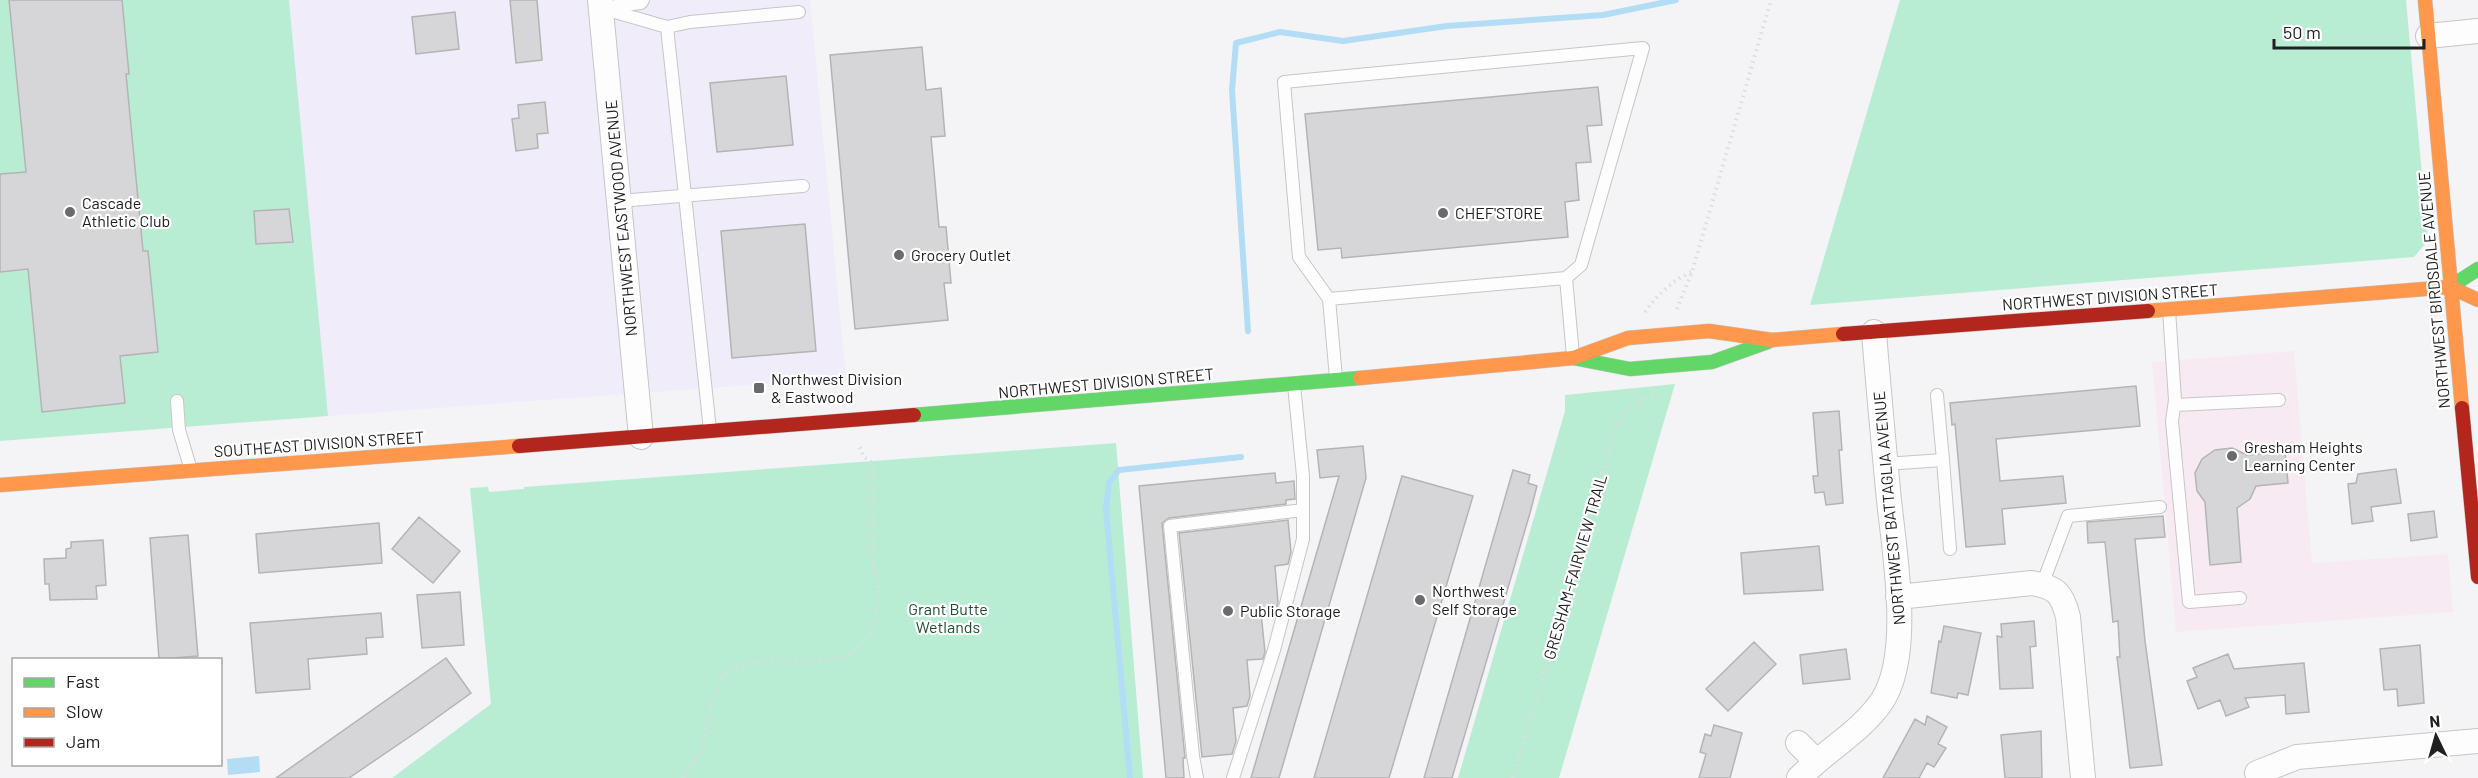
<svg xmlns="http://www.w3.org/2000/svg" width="2478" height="778" font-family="Barlow,sans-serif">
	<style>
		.industrial { fill: #f1ecf9 }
		.education { fill: #f7eaf2 }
		.green { fill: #b8edd4 }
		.water { fill: #b2ddf4 }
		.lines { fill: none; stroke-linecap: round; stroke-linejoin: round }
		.stream { stroke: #b2ddf4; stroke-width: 6 }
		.building { fill: #d6d6d8; stroke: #b4b4b5; stroke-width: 1.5 }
		.lane-casing { stroke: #c6c6c8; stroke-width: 14 }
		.street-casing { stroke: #c6c6c8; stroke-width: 26 }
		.fast-casing { stroke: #c6c6c8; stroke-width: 15 }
		.slow-casing { stroke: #c6c6c8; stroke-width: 15 }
		.jam-casing { stroke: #c6c6c8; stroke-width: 15 }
		.path { stroke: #ddddde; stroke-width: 4; stroke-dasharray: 1.5 4.5; stroke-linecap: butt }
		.lane { stroke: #fdfdfe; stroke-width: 12 }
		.street { stroke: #fdfdfe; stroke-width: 24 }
		.fast { stroke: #63d668; stroke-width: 14 }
		.slow { stroke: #ff974d; stroke-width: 14 }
		.jam { stroke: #b3261e; stroke-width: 14 }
		.poi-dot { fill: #6a6a6c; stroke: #fff; stroke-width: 2 }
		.labels { text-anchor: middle; stroke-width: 4.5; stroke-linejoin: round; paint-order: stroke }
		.poi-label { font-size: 16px; fill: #202022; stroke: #fff; text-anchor: start }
		.street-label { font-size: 16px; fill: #202022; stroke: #fff }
		.park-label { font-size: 16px; fill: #1d4b36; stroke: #fff }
	</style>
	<rect width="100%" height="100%" fill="#f4f4f6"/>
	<path class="industrial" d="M289,0H810L846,378L328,416Z"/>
	<path class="education" d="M2294,351L2312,563L2448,554L2453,612L2176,632L2152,362Z"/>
	<path class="green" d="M0,0H289L328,416L0,441Z
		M1900,0H2406L2428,240L2414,257L1810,305Z
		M1675,384L1559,778H1458L1565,411V395Z
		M1116,443L1143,778H392L491,704L470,488L488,487L489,492L524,489V487Z"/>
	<path class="water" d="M259,756L260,772L228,775L227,759Z"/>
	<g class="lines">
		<path class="stream" d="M1248,331L1232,90L1236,43L1280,32L1343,41L1447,26L1603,15L1676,0
			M1130,778L1106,509L1109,483L1119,470L1241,457"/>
	</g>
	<path class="building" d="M9,0H122L129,74H126L143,251H148L158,352L120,356L125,403L42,412L28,269L0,272V174L26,172Z
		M510,0H537L542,60L516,63Z
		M455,12L459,49L416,54L412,17Z
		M922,47L926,90L941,88L945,136L931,137L939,227H946L951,283H944L948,320L855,329L830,55Z
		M786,76L793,145L717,152L710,83Z
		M1598,87L1602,125L1587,126L1591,162L1576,163L1579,200L1565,202L1568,237L1342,258L1341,248L1318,250L1305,114Z
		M545,102L548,133L537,134L538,148L516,151L512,119L519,118L518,105Z
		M289,209L293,242L256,244L254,211Z
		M805,224L816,351L732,358L721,231Z
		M2136,386L2140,426L1996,439L2000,481L2063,476L2066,503L2002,509L2005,544L1966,547L1955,424L1952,425L1950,403Z
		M1839,411L1842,450H1839L1843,503L1826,505L1824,492L1815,493L1813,476H1818L1813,413Z
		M1363,446L1366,478L1279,778H1251L1339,476L1320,478L1317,450Z
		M2232,448L2247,455L2285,452L2288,483L2256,486L2250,499L2237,508L2241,562L2210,565L2205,502L2197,491L2195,473L2202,459L2215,450Z
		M2396,469L2401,503L2371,507L2373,521L2352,524L2348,484L2356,483L2358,474Z
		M1513,470L1530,475L1528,483L1537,486L1530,513L1452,778H1424Z
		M1275,473L1276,483L1294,481L1295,499L1286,500V504L1169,518L1162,523L1185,758H1183L1184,778H1166L1139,486Z
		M1402,476L1473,496L1389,778H1314Z
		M2434,511L2437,537L2411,541L2408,514Z
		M2163,516L2165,537L2135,539L2145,641L2162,765L2130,768L2117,657H2120L2118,621L2113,622L2105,542L2088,543L2087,522Z
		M419,517L460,551L433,583L392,549Z
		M1288,520L1291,552L1288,564L1275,566L1278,603L1275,612L1261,613L1265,652L1263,659L1247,660L1250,696L1247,706L1233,708L1236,741L1232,754L1202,757L1179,533Z
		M379,523L382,563L259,573L256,534Z
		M188,535L198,656L159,659L150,538Z
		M103,540L106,585L96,586L97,599L50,600L49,584H45L44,559L66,558V549L71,548V542Z
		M1819,546L1823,590L1744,594L1741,553Z
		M460,592L464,645L422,648L417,595Z
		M381,613L383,637L366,638L367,654L308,659L310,689L256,693L250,623Z
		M2034,621L2036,646L2030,647L2033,688L2000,689L1997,636L2002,637L2001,624Z
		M1944,626L1981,633L1968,695L1958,693L1957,698L1931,693L1939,641L1941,642Z
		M1754,642L1776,664L1728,711L1706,689Z
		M2420,645L2424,703L2398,706L2397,689L2384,690L2380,649Z
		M1846,649L1850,679L1803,684L1800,655Z
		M2228,654L2234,669L2304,663L2309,712L2286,714L2285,695L2245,698L2249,707L2226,716L2220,700L2198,709L2187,681L2197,677L2193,668Z
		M446,658L471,693L421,729L349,778H276Z
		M1927,716L1947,727L1938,744L1946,748L1934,767L1927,763L1919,778H1883L1915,719L1925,725Z
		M1714,725L1742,733L1730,778H1699L1706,754L1700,752L1705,734L1711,736Z
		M2041,731L2042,778H2005L2001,735Z"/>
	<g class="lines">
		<defs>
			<path id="lane" d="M608,7L641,3L643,0
				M601,8L667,27L710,430
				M667,27L690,22L799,12
				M619,201L803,186
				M1329,299L1566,278
				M2169,310L2175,400L2172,421L2189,602L2240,598
				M1336,378L1329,299L1299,257L1284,82L1643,48L1581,265L1566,278L1573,356
				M177,401L179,430L191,470
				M2175,405L2279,400
				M1943,460L1950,549
				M1885,464L1943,460L1937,395
				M2042,585L2068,516L2160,507
				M1197,778L1193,756L1170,526L1303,510
				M1233,778L1274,650L1303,539V476L1294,385"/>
			<path id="street" d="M600,0L641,437
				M2428,36L2478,31
				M1898,597L2032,583C2056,587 2062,593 2068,617L2083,778
				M1798,743L1816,761
				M2257,773L2297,757L2478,741
				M1799,778C1825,751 1861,732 1882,701C1914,652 1893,547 1888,490C1883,437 1878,384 1874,332"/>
			<path id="fast" d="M2450,287L2478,269
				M1573,358L1630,369L1712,362L1768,342
				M914,415L1360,378"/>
			<path id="slow" d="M2425,0L2462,408
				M2148,311L2450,287L2478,300
				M1360,378L1573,358L1628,338L1709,331L1772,340L1843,334
				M0,485L519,446"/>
			<path id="jam" d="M1843,334L2148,311
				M2462,408L2478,577
				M519,446L914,415"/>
		</defs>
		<use href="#lane" class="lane-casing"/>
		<use href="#street" class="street-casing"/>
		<use href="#fast" class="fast-casing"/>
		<use href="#slow" class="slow-casing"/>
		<use href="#jam" class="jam-casing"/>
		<path class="path" d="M1677,309L1692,272L1771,0
			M1645,312C1657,295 1672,281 1691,272
			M683,778C689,769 696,760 700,751C711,725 706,691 729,671C732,668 738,667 742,666C785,652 856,680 874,623C879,604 879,583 873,565V463L864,457L859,446
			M1513,778L1615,432C1625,407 1633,403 1658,394"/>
		<use href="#lane" class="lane"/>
		<use href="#street" class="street"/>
		<use href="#fast" class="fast"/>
		<use href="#slow" class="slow"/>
		<use href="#jam" class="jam"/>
	</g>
	<g class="poi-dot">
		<circle cx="70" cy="212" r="6"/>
		<circle cx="1443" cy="213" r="6"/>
		<circle cx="899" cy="255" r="6"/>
		<rect x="753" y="382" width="12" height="12" rx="3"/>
		<circle cx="2232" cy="456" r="6"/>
		<circle cx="1420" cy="600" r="6"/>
		<circle cx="1228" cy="611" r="6"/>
	</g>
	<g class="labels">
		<g class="poi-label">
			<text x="82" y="209">Cascade<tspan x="82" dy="18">Athletic Club</tspan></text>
			<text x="1455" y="219">CHEF'STORE</text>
			<text x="911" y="261">Grocery Outlet</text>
			<text x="771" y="385">Northwest Division<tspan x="771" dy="18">&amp; Eastwood</tspan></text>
			<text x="2244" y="453">Gresham Heights<tspan x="2244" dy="18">Learning Center</tspan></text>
			<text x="1432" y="597">Northwest<tspan x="1432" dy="18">Self Storage</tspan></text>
			<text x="1240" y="617">Public Storage</text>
		</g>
		<g class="street-label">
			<text transform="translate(621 218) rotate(-95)" y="6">NORTHWEST EASTWOOD AVENUE</text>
			<text transform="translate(2434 290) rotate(-95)" y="6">NORTHWEST BIRDSDALE AVENUE</text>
			<text transform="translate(2110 297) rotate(-4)" y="6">NORTHWEST DIVISION STREET</text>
			<text transform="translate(1106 383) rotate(-5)" y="6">NORTHWEST DIVISION STREET</text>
			<text transform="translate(319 444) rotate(-4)" y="6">SOUTHEAST DIVISION STREET</text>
			<text transform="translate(1889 508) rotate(-95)" y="6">NORTHWEST BATTAGLIA AVENUE</text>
			<text transform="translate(1575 567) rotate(-74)" y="6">GRESHAM-FAIRVIEW TRAIL</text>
		</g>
		<g class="park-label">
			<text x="948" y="615">Grant Butte<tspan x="948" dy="18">Wetlands</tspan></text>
		</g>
	</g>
	<rect x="12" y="658" width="210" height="108" fill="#ffffff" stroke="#a6a6a7" stroke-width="1.5"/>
	<rect x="24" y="678" width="30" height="9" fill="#63d668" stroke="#a6a6a7" stroke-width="1.5"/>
	<text x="66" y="688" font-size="18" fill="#202022">Fast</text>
	<rect x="24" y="708" width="30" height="9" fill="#ff974d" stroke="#a6a6a7" stroke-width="1.5"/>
	<text x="66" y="718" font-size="18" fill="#202022">Slow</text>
	<rect x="24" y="738" width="30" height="9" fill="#b3261e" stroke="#a6a6a7" stroke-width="1.5"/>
	<text x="66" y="748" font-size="18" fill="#202022">Jam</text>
	<g transform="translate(2436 736) rotate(355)" stroke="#ffffff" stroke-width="4.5" paint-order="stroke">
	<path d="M0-4.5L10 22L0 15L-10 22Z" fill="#202022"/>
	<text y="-9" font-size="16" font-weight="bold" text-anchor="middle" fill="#202022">N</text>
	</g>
	<path d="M2274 39v9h150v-9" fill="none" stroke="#202022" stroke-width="3"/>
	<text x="2283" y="39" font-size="18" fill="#202022" stroke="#ffffff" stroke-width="4.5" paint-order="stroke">50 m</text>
</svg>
